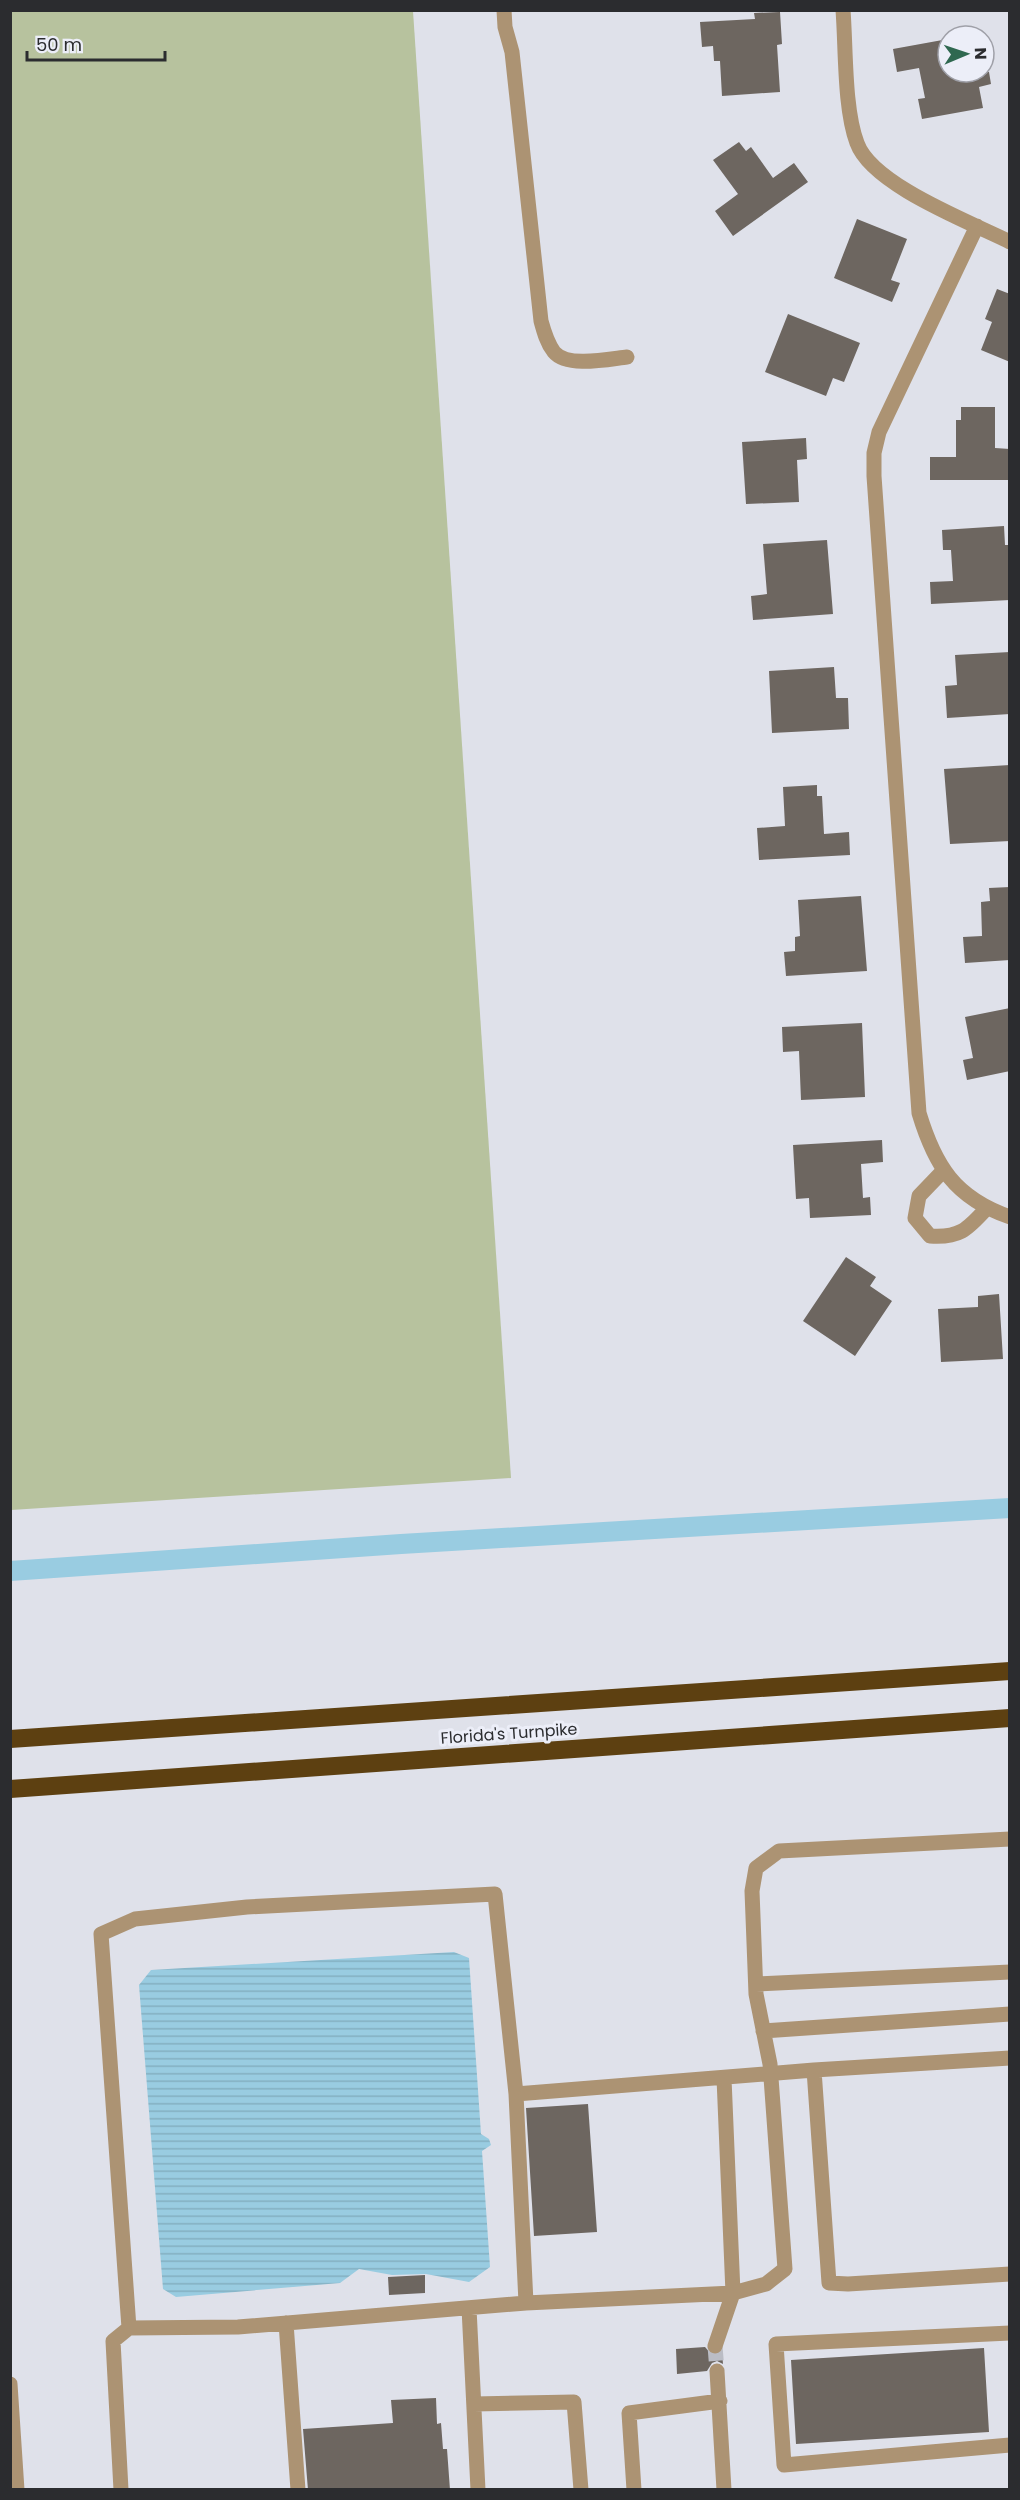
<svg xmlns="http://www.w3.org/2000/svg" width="1020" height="2500" font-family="Poppins,sans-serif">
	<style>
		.grass { fill: #b7c29e }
		.water { fill: url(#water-rules) }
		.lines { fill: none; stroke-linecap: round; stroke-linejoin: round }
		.canal { stroke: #99cce1; stroke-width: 20 }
		.building { fill: #6d6660 }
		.minor-tunnel { stroke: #bbbdc5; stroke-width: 15; stroke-dasharray: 15 8; stroke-linecap: butt }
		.minor { stroke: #ac9373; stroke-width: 15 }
		.highway { stroke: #5d4011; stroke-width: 18 }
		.labels { text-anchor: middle; stroke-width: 6; stroke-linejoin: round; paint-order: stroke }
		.street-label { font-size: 16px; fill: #2b2c2f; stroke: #eceef8 }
	</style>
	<defs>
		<pattern id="water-rules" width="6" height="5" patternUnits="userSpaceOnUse" patternTransform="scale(1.5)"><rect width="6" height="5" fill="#99cce1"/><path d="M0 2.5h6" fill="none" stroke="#84afc1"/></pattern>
	</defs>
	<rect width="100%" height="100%" fill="#dfe1ea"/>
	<path class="grass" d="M11,10L413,11L511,1478L11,1510Z"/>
	<path class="water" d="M454,1952L469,1958L481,2134L489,2139L491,2145L482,2151L490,2267L469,2282L426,2274L392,2275L359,2269L340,2283L176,2297L163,2289L139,1985L151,1970Z"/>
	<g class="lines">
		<path class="canal" d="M10,1571L401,1544L1010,1508"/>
	</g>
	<path class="building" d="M780,12L782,44L777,45L780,92L722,96L720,61H714L713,46L702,47L700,22L755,19L754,13Z
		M948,39V72H989L991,84L979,87L983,108L922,119L918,99L925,98L919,68L897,72L893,49Z
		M739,142L746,151L751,147L773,178L794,163L808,182L733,236L715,211L738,194L713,160Z
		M857,219L907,239L891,280L900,283L892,302L834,278Z
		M997,289L1010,294V362L981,350L992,322L985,319Z
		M788,314L860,343L844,382L833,378L826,396L765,372Z
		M961,407H995V448L1010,449V480H930V457H956V420H961Z
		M806,438L807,459L797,460L799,502L746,504L742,442Z
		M1004,526L1005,545H1010V600L931,604L930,582L953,581L951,550H943L942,530Z
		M827,540L833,614L753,620L751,596L767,594L763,544Z
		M1010,652V714L947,718L945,686L957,685L955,655Z
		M834,667L836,698H848L849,729L772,733L769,671Z
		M1010,765V841L950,844L944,769Z
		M817,785V796H822L824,834L849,832L850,855L759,860L757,828L785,826L783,787Z
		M1010,887V960L965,963L963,937L982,936L981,902L990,901L989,888Z
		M861,896L867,971L786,976L784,952L795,951V937L800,936L798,900Z
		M1010,1008V1071L967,1080L963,1060L973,1058L965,1017Z
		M862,1023L865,1097L801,1100L799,1051L783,1052L782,1027Z
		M882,1140L883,1162L861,1164L863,1198L870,1197L871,1215L810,1218L809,1198L796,1199L793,1145Z
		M846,1257L876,1277L870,1286L892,1301L855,1356L803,1321Z
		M999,1294L1003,1359L941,1362L938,1309L978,1307V1296Z
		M588,2104L597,2232L534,2236L526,2108Z
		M425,2275V2293L389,2295L388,2277Z
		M705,2347L712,2355L722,2352L723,2364L717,2361L712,2363L707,2371L677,2374L676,2349Z
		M984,2348L989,2432L796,2444L791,2360Z
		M436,2398L437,2424L441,2423L443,2449H447L450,2490H308L303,2429L393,2423L391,2400Z"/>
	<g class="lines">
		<path class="minor-tunnel" d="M715,2346L717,2371"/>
		<path class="minor" d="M504,10L505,27L512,52L541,321C544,332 547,343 554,352C567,368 609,359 627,357
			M843,10C846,48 844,109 857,143C872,185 970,222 1010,242
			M977,226L879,432L874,453V476L919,1113C935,1166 955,1198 1010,1217
			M943,1171L919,1196L915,1218L930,1236C959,1238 967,1230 986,1209
			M756,1984L1010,1972
			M763,2031L1010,2014
			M814,2070L1010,2058
			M516,2094L814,2070L829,2283L848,2284L1010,2274
			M526,2303L733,2293L724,2078
			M469,2308L478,2490
			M286,2323L298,2490
			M1010,2333L776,2344L784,2465L1010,2445
			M715,2346L733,2293L766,2284L785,2269L770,2064L756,1994L752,1891L756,1868L779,1851L1010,1839
			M717,2371L724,2490
			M10,2384L17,2490
			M474,2404L574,2402L581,2490
			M121,2490L113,2341L129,2328L101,1934L135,1919L247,1907L495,1894L516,2094L526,2303L238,2327L129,2328
			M634,2490L629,2413L720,2401"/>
		<path class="highway" d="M10,1739L1010,1671
			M10,1789L1010,1718"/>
	</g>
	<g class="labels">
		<g class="street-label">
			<text transform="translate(509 1733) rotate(-4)" y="6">Florida's Turnpike</text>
		</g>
	</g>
	<rect width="1020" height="2500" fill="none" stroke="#2b2c2f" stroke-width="24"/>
	<g transform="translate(966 54) rotate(88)"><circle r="28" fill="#eceef8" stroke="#9fa0a8" stroke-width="1.5"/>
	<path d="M0-4.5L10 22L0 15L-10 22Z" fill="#2f6850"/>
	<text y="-9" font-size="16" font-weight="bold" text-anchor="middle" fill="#2b2c2f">N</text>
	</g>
	<path d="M27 51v9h138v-9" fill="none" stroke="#2b2c2f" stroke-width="3"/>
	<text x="36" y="51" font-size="18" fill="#2b2c2f" stroke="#eceef8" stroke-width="4.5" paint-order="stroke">50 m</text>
</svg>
